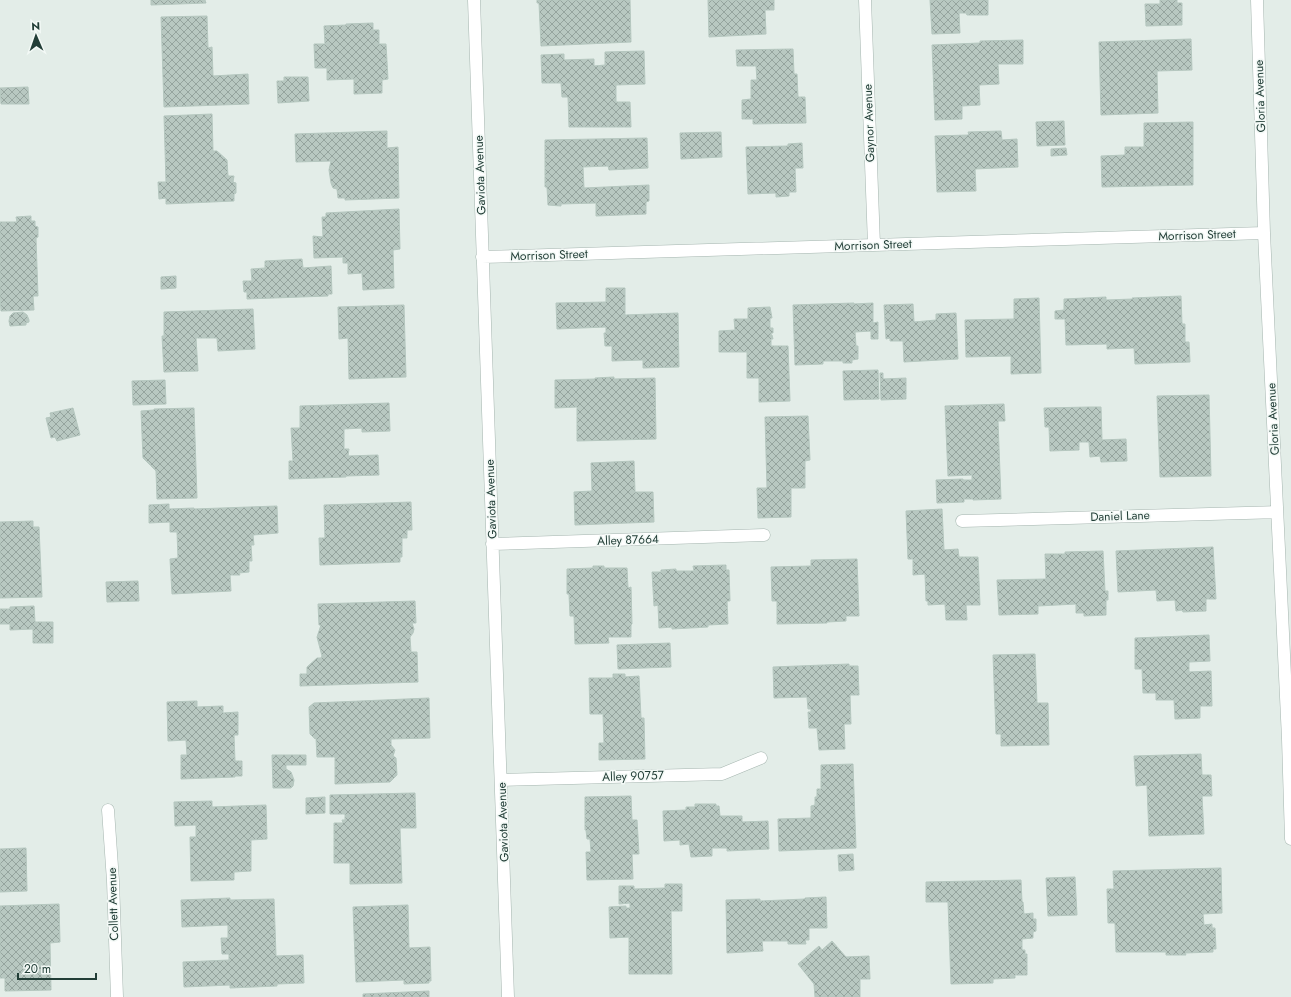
<svg xmlns="http://www.w3.org/2000/svg" width="1291" height="997" font-family="Jost,sans-serif">
	<style>
		.building { fill: url(#building-cross-hatch); stroke: #b5c7bf }
		.lines { fill: none; stroke-linecap: round; stroke-linejoin: round }
		.minor-casing { stroke: #a5b5af; stroke-width: 13 }
		.minor { stroke: #fff; stroke-width: 12 }
		.labels { text-anchor: middle; stroke-width: 3; stroke-linejoin: round; paint-order: stroke }
		.street-label { font-size: 12px; fill: #223e37; stroke: #f3f9f6 }
	</style>
	<defs>
		<pattern id="building-cross-hatch" width="8" height="8" patternUnits="userSpaceOnUse"><rect width="8" height="8" fill="#b8c8c1"/><path d="M0 0l8 8M0 8l8-8" fill="none" stroke="#95a49e"/></pattern>
	</defs>
	<rect width="100%" height="100%" fill="#e3ede8"/>
	<path class="building" d="M151,0H205L206,3L151,5Z
		M537,0H630L631,42L541,46L539,3H537Z
		M708,0H774V10H765L766,34L709,37Z
		M930,0H988V15H967L966,13H959L960,33L932,34Z
		M1160,0H1177V3H1182V25L1146,26L1145,4H1160Z
		M207,16L208,48L212,47L213,76L248,74L249,104L164,107L161,17Z
		M373,23V30H379V44H386L388,79L382,80V93L354,94V79L327,80V68H315L314,44H325L324,26L346,25V24Z
		M1191,39L1192,70L1157,71L1158,113L1101,115L1099,42Z
		M1023,40V64H998L999,84L979,85L980,105L962,106V119L935,120L932,45L980,43V41Z
		M793,49L794,74H797L798,97H805L806,123L753,124V119H742V100L751,99V80H757L756,66H737L736,50Z
		M644,51L645,84L616,85V102H630L631,127H569L568,97H562L561,83H542L541,55L564,54V60L594,59V66L605,65V52Z
		M284,77H308L309,101L278,103L277,81H284Z
		M28,87L29,104H1L0,88Z
		M212,114L213,151H217L227,160L228,176H234L233,182L236,183V193L234,194V201L166,204V198L159,199L158,182H166L164,116Z
		M1064,121L1065,145L1037,146L1036,122Z
		M1193,122V185L1102,187L1101,156L1125,155V147H1144V123Z
		M387,131V148L398,147L399,198L345,200V198H338L337,189L333,188L331,183L329,170L331,161L296,162L295,134Z
		M1001,131L1002,140L1017,139L1018,167L975,169L976,191L937,192L935,136L969,135L968,132Z
		M721,132L722,157L681,159L680,133Z
		M647,138L648,168L609,170L608,166L583,167L584,188L649,185V201L646,202V214L596,216V203L561,204V206L548,205L547,187H545V140Z
		M802,143L803,168H795L796,192H789V196L776,197V193L748,194L746,147L788,146V144Z
		M1066,148L1067,155L1051,156V149Z
		M399,209L400,249L393,250L394,288L363,290L362,273L348,274V263H343V257L314,258L313,236L323,237L322,217H326V213Z
		M31,216V221H35V226L38,227V237L36,238L38,296H33L34,310L1,311L0,297V222H17L16,217Z
		M302,259L303,268L331,266L332,294H328V296L247,299V292H244L243,281H252L251,269L265,268V261Z
		M176,276V288L161,289V277Z
		M606,288H625V315L678,313L679,367L643,368V360L612,361V346H605L604,333H606V327L557,329L556,303L606,302Z
		M1181,296L1182,324H1185V342H1189L1190,362L1135,364L1134,348L1107,349V344L1066,345L1065,319H1055V311L1064,310V299L1106,297V300L1133,299L1132,298Z
		M1039,298L1041,373L1011,374V356L966,357L965,320L1014,319V299Z
		M854,303V304L873,303V323L878,322V339H871V331L855,332L856,346H858V359L852,360V363H843V361H823V364L795,365L793,305Z
		M913,304L914,322L936,320V314L956,313L958,359L904,362L903,341H890V338L886,339L884,305Z
		M404,305L406,377L349,379L348,338L339,339L338,307Z
		M770,307L772,318H770V328H773V333H771V335H772L773,339H771V346H788L790,401L759,402V378H747V352H719V331L735,330L734,319H748V308Z
		M253,309L255,349L218,351L217,338H196L198,371L164,372L162,336H164V312Z
		M23,312L27,315L29,320V322L26,323V325L10,326L9,321L10,316L13,313Z
		M878,370L879,399L844,400L843,371Z
		M880,373H883V379L906,378V399L881,400Z
		M614,377V379L655,378L656,439L577,441V407L555,408V380L595,379V378Z
		M165,380L166,404L133,405L132,381Z
		M1209,395L1211,476L1160,477L1157,396Z
		M389,403L390,431L362,432V428L344,429V449H349L348,456L378,455L379,475L346,476V477L289,479V461H293L291,428H300V406Z
		M1004,404L1005,421H998L1001,499L973,500V499H964V502L937,503L936,480L963,479V480H972V475L948,476L945,406Z
		M1090,407H1101L1102,440L1126,439L1127,461L1101,462L1100,456L1090,457L1089,442H1079V450L1050,451L1049,427H1045L1044,408Z
		M73,408L80,435L57,441L55,437L51,438L46,418L51,417L50,413Z
		M194,408L197,498L157,499L156,471L143,458L141,411L154,410V409Z
		M808,416L810,460L805,461V488H791V517L758,518L757,488H767L765,417Z
		M634,461L635,492H653L654,522L575,525L574,492L592,491L591,463Z
		M411,502L412,530H407V538H402V557H400V562L320,565L319,538H325L324,505Z
		M169,504V509L194,508V509L277,506L278,533L253,535L254,545H251L252,561H249V572L239,573L240,575H230L231,591L172,594L170,559L178,558L177,532H170V522L149,523V505Z
		M942,509L944,550L958,549L959,557H978L980,605H966L967,620H946L945,604L928,605V601H926L925,574L913,575V559H908L906,511Z
		M33,521V527H39L42,597L0,598V522Z
		M1213,547L1216,599H1206V611L1183,612L1182,610L1176,611L1175,600L1157,601L1156,590L1118,592L1116,551Z
		M1103,551L1105,591H1108V600H1106V615L1084,616V613H1076V604L1038,606V614L999,615L997,580L1046,579L1045,554H1065V552Z
		M857,559L859,616H846V621L827,622V623L777,624V601H772L771,567L811,566V560Z
		M726,565V570H729L730,601H727L728,624L708,625V627L672,629V627L659,628L658,605L654,606L652,572H661V570L676,569V571H694L693,566Z
		M593,566H604V568H627L628,588L631,587L632,624L631,625V637H608L609,643L575,644L574,616H570L569,594H567V569L593,568Z
		M138,581L139,601L107,602L106,582Z
		M415,601L416,623H412L414,629L413,633L410,637L411,652H417L418,682L300,686V674H307V667L317,658H321L322,656L317,637L321,625H319L318,604Z
		M34,606L35,622H53V643H33V629L10,630V624H0V609H10V607Z
		M1209,635L1210,661L1189,662V672L1211,671L1212,706H1200V718L1175,719L1174,700H1156V693H1143L1142,669H1135V638Z
		M670,643L671,667L618,669L617,645Z
		M1035,654L1037,703H1048L1049,745L1001,746V734H996L993,655Z
		M849,664V666H858L859,695H850L851,724H844L845,749L819,750L817,728H809L808,712H811V709H808L807,697L774,698L773,667Z
		M613,674H625V677L639,676L641,718H644L645,759L599,760V743H604L603,714H590L589,678H613Z
		M429,698L430,738L391,739V745L395,750L393,756L396,758L397,775L390,782L335,784V757H317L316,738L315,739L310,734L309,707L314,703Z
		M197,701V707L223,706V713L238,712V735H234L235,761H242V776H235V777L181,779V755H187L186,740L168,741L167,702Z
		M1201,754L1202,775H1211L1212,796H1202L1204,834L1149,836L1147,785L1136,786L1134,756Z
		M272,755H306V765H286V769L291,772L294,780L293,786L291,788H273Z
		M853,764L856,848L779,851L778,819L811,818V806L815,805V797H817V789H821V765Z
		M415,793L416,828H400L402,883L350,884V863H334V823H343L342,820H345V814H330V795Z
		M631,796L632,820H637L639,854H632L633,879L587,880L586,852H591L590,839H587L586,830H585V797Z
		M325,797V813L306,814V798Z
		M212,801V807L266,805L267,839L251,840V871L234,872V880L191,881L190,837H196V825L175,826L174,802Z
		M695,804H716V806H719L720,816H742V822L768,821L769,849L727,851V848H712V856L691,857L689,844L680,845V840L664,841L663,811L686,810V807H695Z
		M26,848L27,891L0,892V849Z
		M853,854L854,870L839,871L838,855Z
		M1221,868L1222,913L1203,914L1204,925L1212,924V928H1215L1216,949H1213V952L1185,953L1186,955H1166V952H1116L1115,923H1108L1107,889H1114L1113,871Z
		M1075,877L1077,915L1048,916L1046,878Z
		M1021,880L1022,902H1023L1024,914L1033,913V919H1036V931L1033,932V938L1022,939V950H1025V954H1027V975H1015V978L993,979V983L951,984L948,902H926V882Z
		M665,884H682V911H671L672,974H629V937L610,938L609,907L626,906V908H630V903L619,904V886H634V889L665,888Z
		M826,897L827,928H809V940H805L806,944H788V941H762L763,951L727,953L726,900L760,899V901L805,899V898Z
		M230,898V900L274,899L276,956L303,955L304,983L277,984V986L230,988V985L184,987L183,962L229,960V954H222L221,938H228V925L182,927L181,900Z
		M59,904L60,942L50,943L51,990L5,991V978H0V906Z
		M408,905L409,948L430,947L431,981H429V983L404,984V980L356,982L353,907Z
		M832,941L846,957L869,956L870,979H860V997H815L814,984L798,964L819,946L822,950Z
		M429,991V997H363V994Z"/>
	<g class="lines">
		<defs>
			<path id="minor" d="M474,0L508,997
				M865,0L874,245
				M1257,0L1264,233L1288,739L1291,839
				M482,257L1264,233
				M962,521L1277,512
				M492,544L764,535
				M501,780L722,774L761,758
				M108,810L113,881L117,997"/>
		</defs>
		<use href="#minor" class="minor-casing"/>
		<use href="#minor" class="minor"/>
	</g>
	<g class="labels">
		<g class="street-label">
			<text transform="translate(1260 96) rotate(-92)" y="4">Gloria Avenue</text>
			<text transform="translate(869 123) rotate(-92)" y="4">Gaynor Avenue</text>
			<text transform="translate(480 175) rotate(-92)" y="4">Gaviota Avenue</text>
			<text transform="translate(1197 235) rotate(-2)" y="4">Morrison Street</text>
			<text transform="translate(873 245) rotate(-2)" y="4">Morrison Street</text>
			<text transform="translate(549 255) rotate(-2)" y="4">Morrison Street</text>
			<text transform="translate(1273 419) rotate(-93)" y="4">Gloria Avenue</text>
			<text transform="translate(491 499) rotate(-92)" y="4">Gaviota Avenue</text>
			<text transform="translate(1120 516) rotate(-2)" y="4">Daniel Lane</text>
			<text transform="translate(628 540) rotate(-2)" y="4">Alley 87664</text>
			<text transform="translate(633 776) rotate(-2)" y="4">Alley 90757</text>
			<text transform="translate(503 822) rotate(-92)" y="4">Gaviota Avenue</text>
			<text transform="translate(113 904) rotate(-92)" y="4">Collett Avenue</text>
		</g>
	</g>
	<g transform="translate(36 36) rotate(358)" stroke="#f3f9f6" stroke-width="3" paint-order="stroke">
	<path d="M0-3L7 15L0 10L-7 15Z" fill="#223e37"/>
	<text y="-6" font-size="11" font-weight="bold" text-anchor="middle" fill="#223e37">N</text>
	</g>
	<path d="M18 973v6h78v-6" fill="none" stroke="#223e37" stroke-width="2"/>
	<text x="24" y="973" font-size="12" fill="#223e37" stroke="#f3f9f6" stroke-width="3" paint-order="stroke">20 m</text>
</svg>
